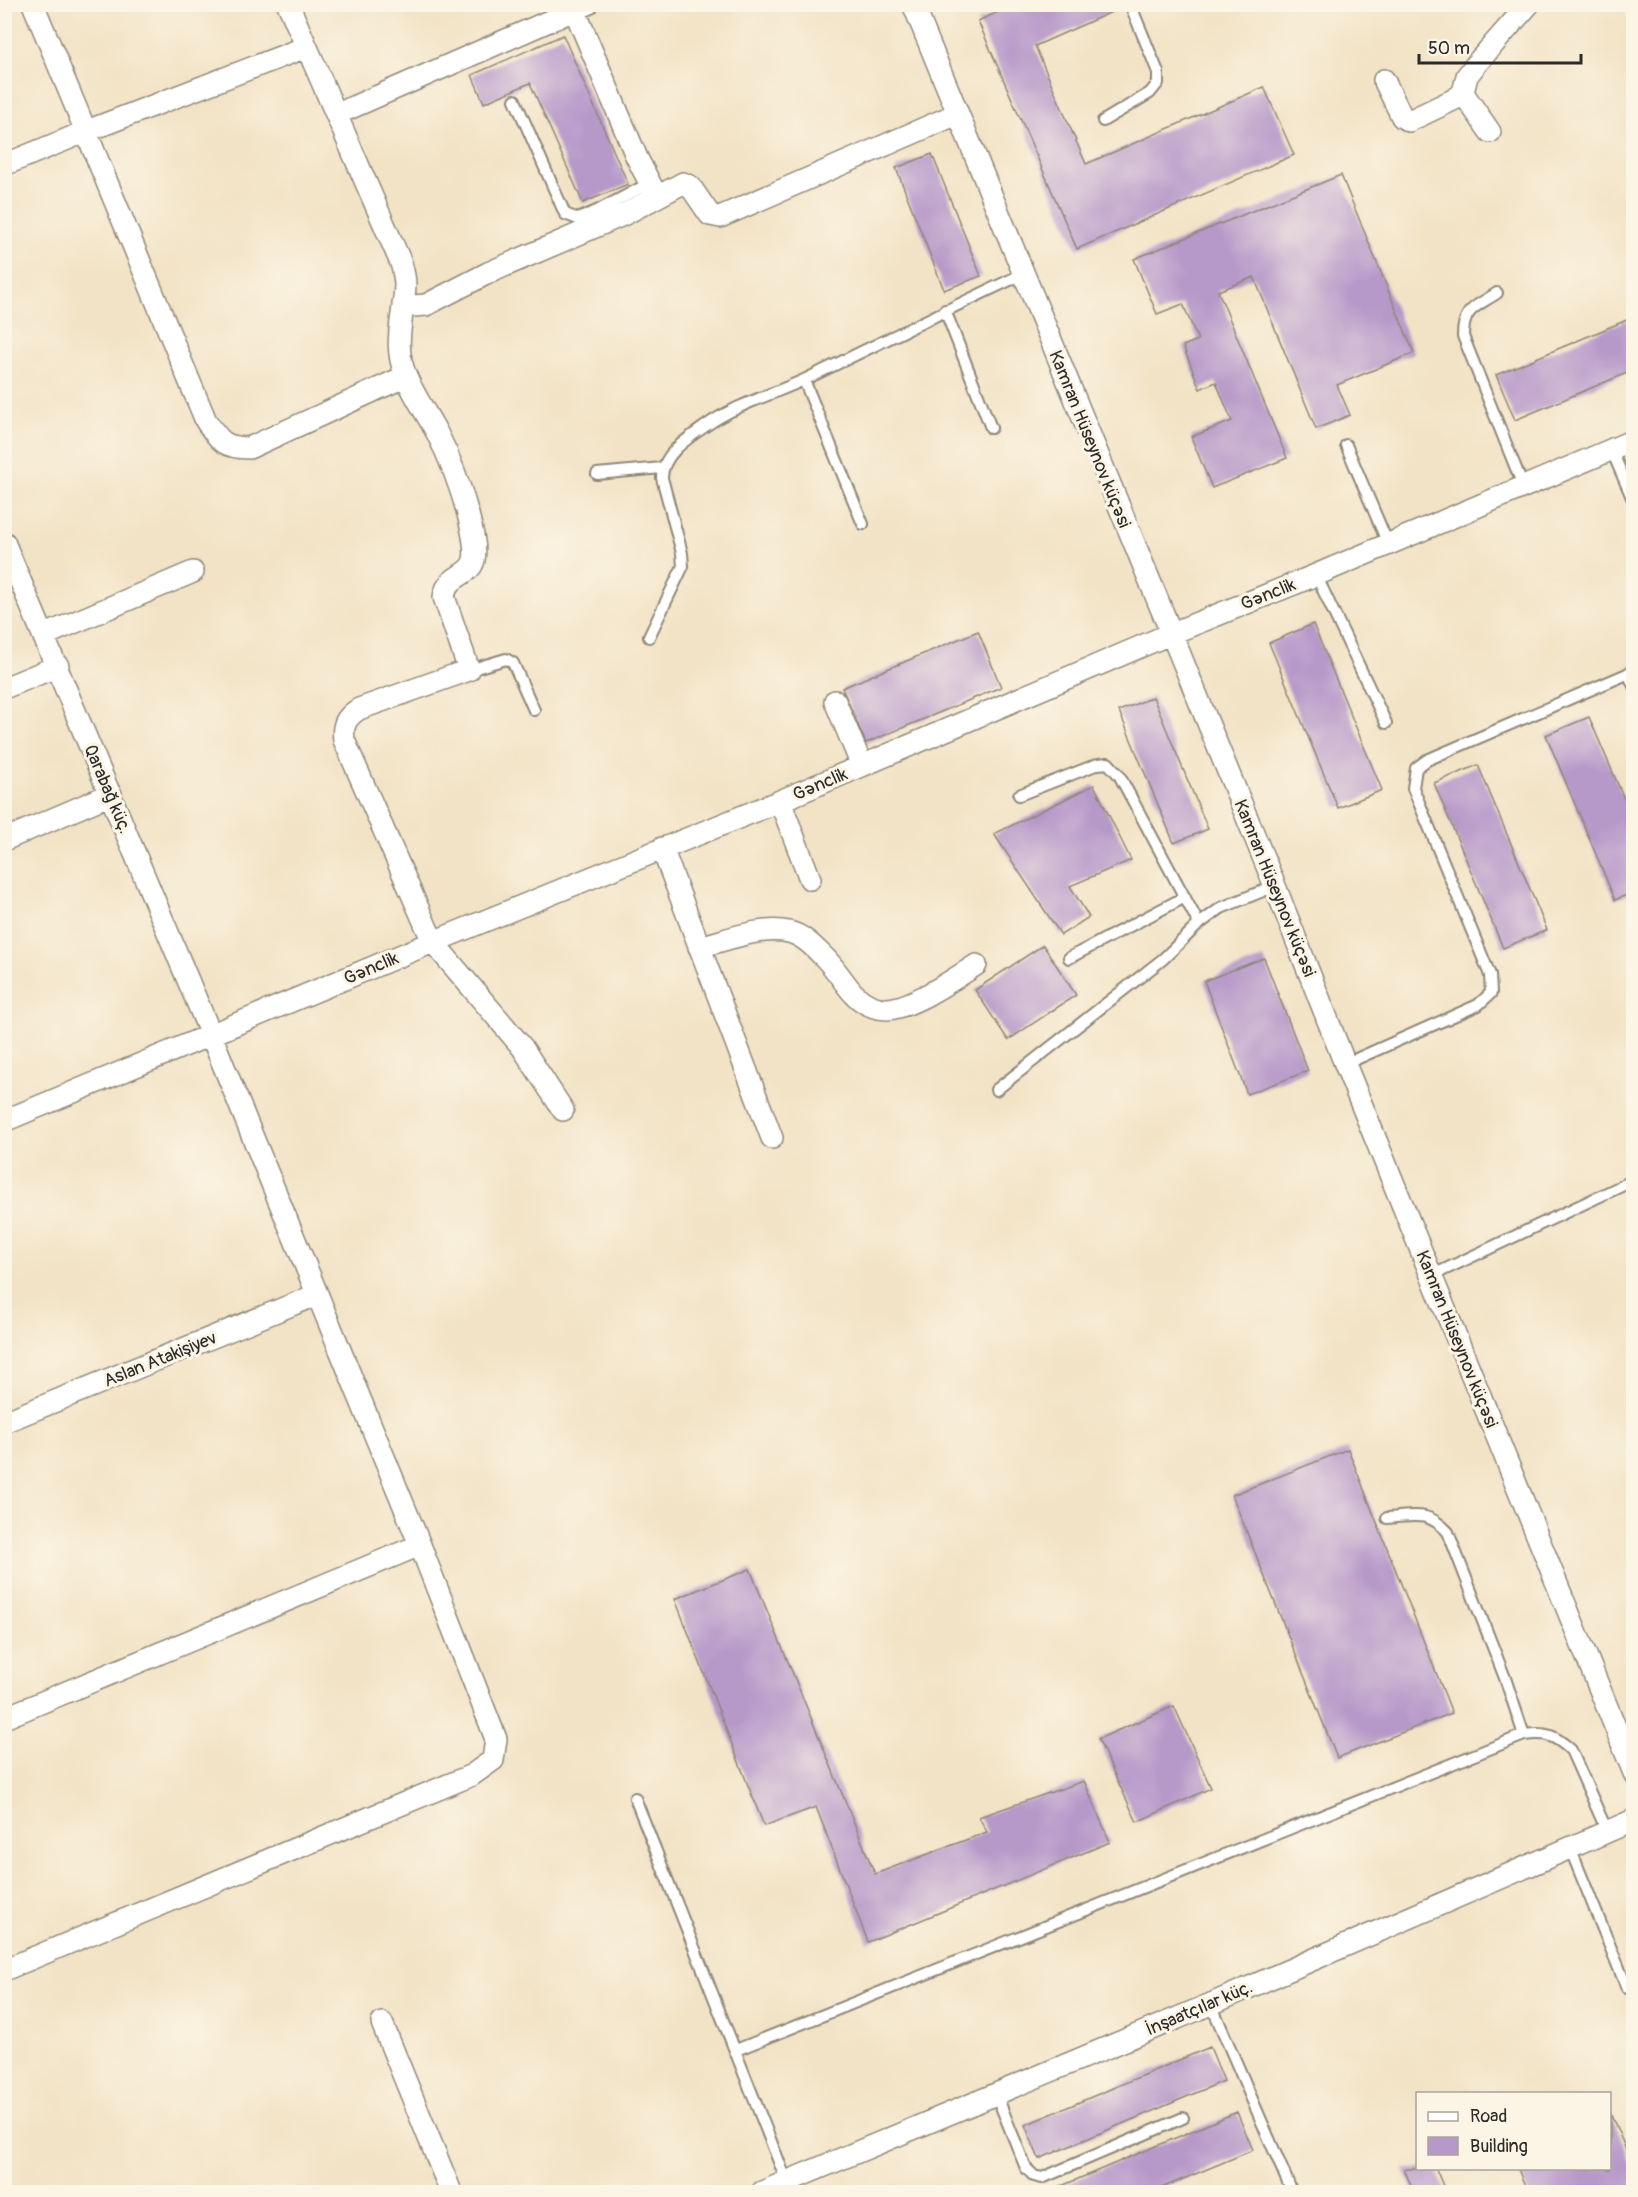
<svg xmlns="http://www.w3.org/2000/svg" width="1638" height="2197" font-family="Pangolin,sans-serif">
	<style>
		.building { fill: #b698c9 }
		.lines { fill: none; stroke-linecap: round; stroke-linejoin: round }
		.service-casing { stroke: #8e8778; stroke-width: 14 }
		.minor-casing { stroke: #8e8778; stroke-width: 24 }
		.service { stroke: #fff; stroke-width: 10 }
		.minor { stroke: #fff; stroke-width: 21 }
		.labels { text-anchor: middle; stroke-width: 6; stroke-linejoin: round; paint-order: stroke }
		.street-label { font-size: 18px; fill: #2b2b2b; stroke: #fcf5e5 }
	</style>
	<rect width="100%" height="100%" fill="#fcf5e5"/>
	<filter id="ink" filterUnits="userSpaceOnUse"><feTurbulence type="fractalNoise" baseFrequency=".0167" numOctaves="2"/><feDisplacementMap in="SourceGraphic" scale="12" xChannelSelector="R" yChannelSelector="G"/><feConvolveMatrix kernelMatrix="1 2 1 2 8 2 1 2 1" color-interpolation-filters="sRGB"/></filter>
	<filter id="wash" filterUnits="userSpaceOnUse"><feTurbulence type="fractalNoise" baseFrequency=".008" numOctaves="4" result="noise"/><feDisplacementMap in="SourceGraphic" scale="24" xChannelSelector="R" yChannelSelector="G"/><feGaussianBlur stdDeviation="1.35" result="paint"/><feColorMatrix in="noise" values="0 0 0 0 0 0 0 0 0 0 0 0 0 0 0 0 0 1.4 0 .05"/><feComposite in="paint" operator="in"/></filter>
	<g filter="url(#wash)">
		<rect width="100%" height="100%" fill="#f2e3c6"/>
		<g id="blocks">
			<path class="building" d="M1016,4H1123V7L1035,46L1086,164L1264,87L1294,155L1077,249L978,21Z
				M563,35L628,184L583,203L530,83L484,103L472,75Z
				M932,154L981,276L944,290L896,168Z
				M1341,175L1414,353L1337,385L1350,415L1316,429L1254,277L1218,291L1287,458L1212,488L1191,437L1232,421L1216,382L1200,389L1183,346L1198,340L1183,304L1157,314L1134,259Z
				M1634,317V370L1515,420L1496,375Z
				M1313,624L1382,790L1338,808L1269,643Z
				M978,631L1001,687L866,743L842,688Z
				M1153,697L1208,829L1174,843L1119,711Z
				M1589,717L1634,822V892L1615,900L1546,735Z
				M1478,765L1547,930L1503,948L1434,783Z
				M1094,785L1131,860L1070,886L1089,917L1061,935L994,834Z
				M1043,945L1076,995L1008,1040L975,990Z
				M1264,958L1308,1071L1247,1094L1204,981Z
				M1348,1449L1452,1713L1337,1758L1232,1495Z
				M750,1569L875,1874L987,1832L979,1817L1084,1781L1110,1842L868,1942L816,1807L764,1826L675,1599Z
				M1174,1706L1211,1788L1137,1822L1098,1739Z
				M1210,2047L1224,2081L1039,2159L1025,2125Z
				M1237,2112L1253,2150L1152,2192H1047Z
				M1610,2112L1634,2169V2193H1528L1518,2169H1610Z
				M1404,2169H1436L1446,2193H1414Z"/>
		</g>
	</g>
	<g filter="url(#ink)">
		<use href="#blocks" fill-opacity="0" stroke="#8e8778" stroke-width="1.5"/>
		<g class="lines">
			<defs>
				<path id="service" d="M515,100L565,214L578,219L599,210L650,183
					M1103,121L1150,93L1158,83V72L1130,4
					M1497,293C1476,307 1463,308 1463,336L1523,486
					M945,310L991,428
					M804,380L863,524
					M1346,445L1388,544
					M1611,449L1634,502
					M597,474L662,468
					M1316,575L1386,723
					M649,637L683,566L682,553L662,478C662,454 688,438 707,425C735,405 774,394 806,379C878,344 950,308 1023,274
					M469,670L506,659L513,663L534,710
					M1628,673L1634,686
					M1019,795L1098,764L1108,763L1119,775L1199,924L1221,908L1275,886
					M1069,958L1185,897
					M1345,1064L1478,1005L1491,993L1490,975L1413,788L1416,768L1427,760L1634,671
					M996,1090L1163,959L1199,924
					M1431,1276L1634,1180
					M1387,1518C1414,1516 1428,1510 1448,1532L1505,1678L1524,1735
					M635,1798L787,2182
					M1570,1848L1627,1988
					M1211,2004L1292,2192
					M736,2050L1524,1735C1547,1732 1554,1735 1571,1750L1607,1831
					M996,2094L1026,2168L1034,2176L1042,2178L1183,2118"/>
				<path id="minor" d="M33,4L206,421C220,441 224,448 249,448L406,376
					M288,4L401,263C403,270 405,278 405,285C404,318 392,344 406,376C414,396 427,414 437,433C451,460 460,485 468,514C471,527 477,546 474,560C470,577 447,574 444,597L469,670L359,709C346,717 342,725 344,740L433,942L522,1047L563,1110
					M572,4L637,158L656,195
					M913,4L1275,886L1345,1064L1634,1773
					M1384,80L1402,117L1409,121L1455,99L1463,93L1467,76L1477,63L1529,4
					M1463,93L1490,132
					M337,114L588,4
					M4,165L87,131L306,47
					M403,304L413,306L426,305L488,273L625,214L683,183L690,186L710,215L720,217L957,114
					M4,542L211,1035L420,1545L496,1739L493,1760L472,1775L4,1970
					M45,635L193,572
					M4,688L58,666
					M835,701L862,766
					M780,801L810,879
					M4,840L111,794
					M662,848L772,1138
					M699,947C727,940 760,926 789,932C802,935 813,946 822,955C835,967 843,982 854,994C863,1003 874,1009 887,1009C912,1008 954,979 976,965
					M4,1121L433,942L780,801L1170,634L1316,575L1634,440
					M4,1422L316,1295
					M4,1718L420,1545
					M382,2023L451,2192
					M762,2192L1211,2004L1634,1820"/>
			</defs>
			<use href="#service" class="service-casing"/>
			<use href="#minor" class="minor-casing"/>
			<use href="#service" class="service"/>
			<use href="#minor" class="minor"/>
		</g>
	</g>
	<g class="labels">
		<g class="street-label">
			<text transform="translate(1090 439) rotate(68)" y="6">Kamran Hüseynov küçəsi</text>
			<text transform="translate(1268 594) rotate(-22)" y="6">Gənclik</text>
			<text transform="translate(820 784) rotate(-23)" y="6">Gənclik</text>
			<text transform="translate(108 789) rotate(67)" y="6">Qarabağ küç.</text>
			<text transform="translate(1275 888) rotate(68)" y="6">Kamran Hüseynov küçəsi</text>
			<text transform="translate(371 968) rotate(-23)" y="6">Gənclik</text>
			<text transform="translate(1457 1339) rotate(68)" y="6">Kamran Hüseynov küçəsi</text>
			<text transform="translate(160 1359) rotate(-22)" y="6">Aslan Atakişiyev</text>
			<text transform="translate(1199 2008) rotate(-23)" y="6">İnşaatçılar küç.</text>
		</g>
	</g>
	<rect width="1638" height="2197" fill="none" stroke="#fcf5e5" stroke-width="24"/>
	<rect x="1416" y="2092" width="195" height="78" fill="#fcf5e5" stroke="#a8a49b" stroke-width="1.5"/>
	<rect x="1428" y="2112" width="30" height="9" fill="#ffffff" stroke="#a8a49b" stroke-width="1.5"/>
	<text x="1470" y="2122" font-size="18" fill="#2b2b2b">Road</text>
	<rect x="1428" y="2137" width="30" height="18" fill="#b698c9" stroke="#a8a49b" stroke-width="1.5"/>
	<text x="1470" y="2152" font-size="18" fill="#2b2b2b">Building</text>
	<path d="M1419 54v9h162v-9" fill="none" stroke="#2b2b2b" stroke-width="3"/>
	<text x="1428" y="54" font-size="18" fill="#2b2b2b" stroke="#fcf5e5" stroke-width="4.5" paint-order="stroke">50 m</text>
</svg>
